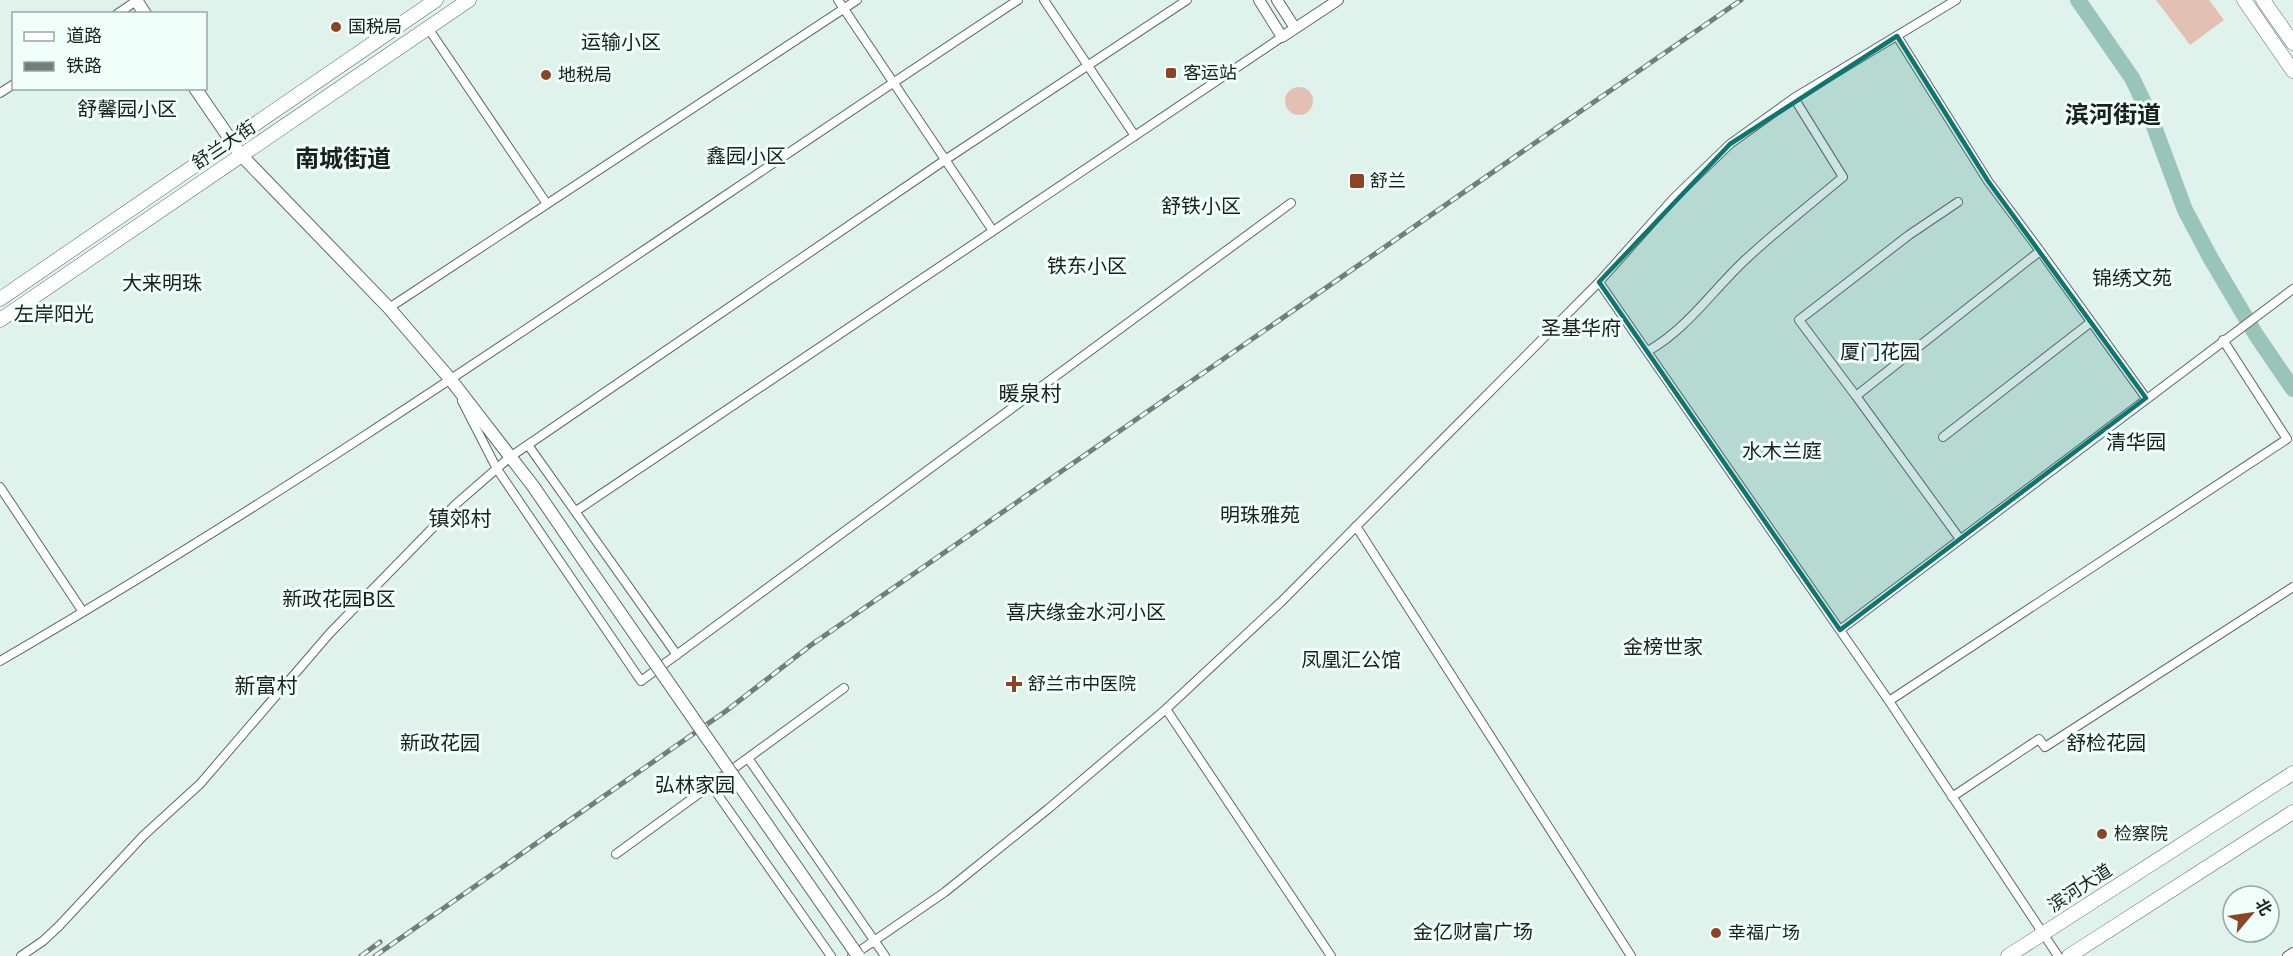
<svg xmlns="http://www.w3.org/2000/svg" width="2293" height="956" font-family="'DejaVu Sans','Noto Sans SC',sans-serif">
	<style>
		.green { fill: #e2c1b3 }
		.lines { fill: none; stroke-linecap: round; stroke-linejoin: round }
		.river { stroke: #99c5b8; stroke-width: 16 }
		.minor-casing { stroke: #5b6b66; stroke-width: 10 }
		.tertiary-casing { stroke: #5b6b66; stroke-width: 12 }
		.secondary-casing { stroke: #5b6b66; stroke-width: 14 }
		.primary-casing { stroke: #5b6b66; stroke-width: 15 }
		.minor { stroke: #fff; stroke-width: 8 }
		.tertiary { stroke: #fff; stroke-width: 10 }
		.secondary { stroke: #fff; stroke-width: 12 }
		.primary { stroke: #fff; stroke-width: 14 }
		.rail-casing { stroke: #727e7b; stroke-width: 5 }
		.rail { stroke: #f0fffa; stroke-width: 3; stroke-dasharray: 9; stroke-linecap: butt }
		.secondary-bridge-casing { stroke: #5b6b66; stroke-width: 14; stroke-linecap: butt }
		.secondary-bridge { stroke: #fff; stroke-width: 12 }
		.marked { fill: #0f766e; fill-opacity: 0.2; stroke: #0f766e; stroke-width: 4.5; stroke-linejoin: round }
		.poi-dot { fill: #8c4524; stroke: #f0fffa; stroke-width: 2 }
		.labels { text-anchor: middle; stroke-width: 6; stroke-linejoin: round; paint-order: stroke }
		.poi-label { font-size: 18px; fill: #19201e; stroke: #f0fffa; text-anchor: start }
		.street-label { font-size: 18px; fill: #19201e; stroke: #f0fffa }
		.neighbourhood-label { font-size: 20px; fill: #19201e; stroke: #f0fffa }
		.quarter-label { font-size: 21px; fill: #19201e; stroke: #f0fffa }
		.district-label { font-size: 24px; font-weight: bold; fill: #19201e; stroke: #f0fffa }
	</style>
	<rect width="100%" height="100%" fill="#e0f2ec"/>
	<path class="green" d="M2156,0H2209L2224,20L2190,45Z
		M1285 101a14 14 0 1 1 28 0a14 14 0 1 1-28 0Z"/>
	<g class="lines">
		<path class="river" d="M2078,0L2132,78L2149,113L2185,210L2211,259L2256,335L2293,389"/>
		<defs>
			<path id="minor" d="M838,0L993,231
				M1044,0L1135,136
				M117,14L136,1
				M428,28L547,204
				M1897,36L1988,181L2040,251
				M0,93L14,84
				M1958,202L1909,235L1799,320L1856,396L2040,251L2146,398
				M1599,282L1889,701L2058,956
				M389,308L857,0
				M1648,351C1687,329 1713,290 1745,260C1776,231 1811,204 1843,177L1794,98
				M1856,396L1960,539
				M462,401L497,469L641,681L1291,203
				M1943,437L2091,322
				M528,445L677,655
				M0,487L83,612
				M576,511L1282,37
				M1356,526L1631,956
				M1840,630L2293,289
				M0,661C350,458 680,222 1018,0
				M1889,701L2287,439L2223,340
				M1166,709L1331,956
				M748,758L885,956
				M711,785L831,956
				M1952,797L2039,739L2045,747L2293,587
				M616,854L844,688
				M21,956L43,941L59,926L143,836L200,784L330,633L456,504L510,457L945,160L1187,0
				M852,956L945,892L1048,809L1166,709L1282,601L1445,437L1599,282L1674,198L1730,144L1794,98L1956,0
				M2287,956L2293,952"/>
			<path id="tertiary" d="M1259,0L1282,37L1338,0
				M1277,0L1295,28"/>
			<path id="secondary" d="M136,0L145,14
				M195,88L241,155L389,308L451,380L533,486L587,565"/>
			<path id="primary" d="M2244,0L2293,71
				M2263,0L2293,43
				M0,299L436,0
				M0,320L469,0
				M2008,956L2293,773
				M2069,956L2293,812"/>
		</defs>
		<use href="#minor" class="minor-casing"/>
		<use href="#tertiary" class="tertiary-casing"/>
		<use href="#secondary" class="secondary-casing"/>
		<use href="#primary" class="primary-casing"/>
		<use href="#minor" class="minor"/>
		<use href="#tertiary" class="tertiary"/>
		<use href="#secondary" class="secondary"/>
		<use href="#primary" class="primary"/>
		<defs>
			<path id="rail" d="M361,956L380,942
				M375,956L726,711L811,645L1741,0"/>
		</defs>
		<use href="#rail" class="rail-casing"/>
		<use href="#rail" class="rail"/>
		<defs>
			<path id="secondary-bridge" d="M587,565L858,956"/>
		</defs>
		<use href="#secondary-bridge" class="secondary-bridge-casing"/>
		<use href="#secondary-bridge" class="secondary-bridge"/>
	</g>
	<path class="marked" d="M1897,36L1988,181L2146,398L1840,630L1599,282L1730,144Z"/>
	<g class="poi-dot">
		<circle cx="336" cy="27" r="6"/>
		<rect x="1165" y="67" width="12" height="12" rx="3"/>
		<circle cx="546" cy="75" r="6"/>
		<rect x="1349" y="173" width="16" height="16" rx="3"/>
		<path d="M1011 675h6v6h6v6h-6v6h-6v-6h-6v-6h6z"/>
		<circle cx="2102" cy="834" r="6"/>
		<circle cx="1716" cy="933" r="6"/>
	</g>
	<g class="labels">
		<g class="poi-label">
			<text x="348" y="33">国税局</text>
			<text x="1183" y="79">客运站</text>
			<text x="558" y="81">地税局</text>
			<text x="1370" y="187">舒兰</text>
			<text x="1028" y="690">舒兰市中医院</text>
			<text x="2114" y="840">检察院</text>
			<text x="1728" y="939">幸福广场</text>
		</g>
		<g class="street-label">
			<text transform="translate(224 145) rotate(-34)" y="6">舒兰大街</text>
			<text transform="translate(2080 888) rotate(-33)" y="6">滨河大道</text>
		</g>
		<g class="neighbourhood-label">
			<text x="621" y="49">运输小区</text>
			<text x="127" y="116">舒馨园小区</text>
			<text x="746" y="163">鑫园小区</text>
			<text x="1201" y="213">舒铁小区</text>
			<text x="1087" y="273">铁东小区</text>
			<text x="2132" y="285">锦绣文苑</text>
			<text x="162" y="290">大来明珠</text>
			<text x="54" y="321">左岸阳光</text>
			<text x="1581" y="335">圣基华府</text>
			<text x="1880" y="359">厦门花园</text>
			<text x="2136" y="449">清华园</text>
			<text x="1782" y="458">水木兰庭</text>
			<text x="1260" y="522">明珠雅苑</text>
			<text x="339" y="606">新政花园B区</text>
			<text x="1086" y="619">喜庆缘金水河小区</text>
			<text x="1663" y="654">金榜世家</text>
			<text x="1351" y="667">凤凰汇公馆</text>
			<text x="440" y="750">新政花园</text>
			<text x="2106" y="750">舒检花园</text>
			<text x="695" y="792">弘林家园</text>
			<text x="1473" y="939">金亿财富广场</text>
		</g>
		<g class="quarter-label">
			<text x="1030" y="401">暖泉村</text>
			<text x="460" y="526">镇郊村</text>
			<text x="266" y="693">新富村</text>
		</g>
		<g class="district-label">
			<text x="2113" y="123">滨河街道</text>
			<text x="343" y="167">南城街道</text>
		</g>
	</g>
	<rect x="12" y="12" width="195" height="78" fill="#f0fffa" stroke="#9aa6a2" stroke-width="1.5"/>
	<rect x="24" y="32" width="30" height="9" fill="#ffffff" stroke="#9aa6a2" stroke-width="1.5"/>
	<text x="66" y="42" font-size="18" fill="#19201e">道路</text>
	<rect x="24" y="62" width="30" height="9" fill="#727e7b" stroke="#9aa6a2" stroke-width="1.5"/>
	<text x="66" y="72" font-size="18" fill="#19201e">铁路</text>
	<g transform="translate(2251 914) rotate(61)"><circle r="28" fill="#f0fffa" stroke="#9aa6a2" stroke-width="1.5"/>
	<path d="M0-4.5L10 22L0 15L-10 22Z" fill="#8c4524"/>
	<text y="-9" font-size="16" font-weight="bold" text-anchor="middle" fill="#19201e">北</text>
	</g>
</svg>
